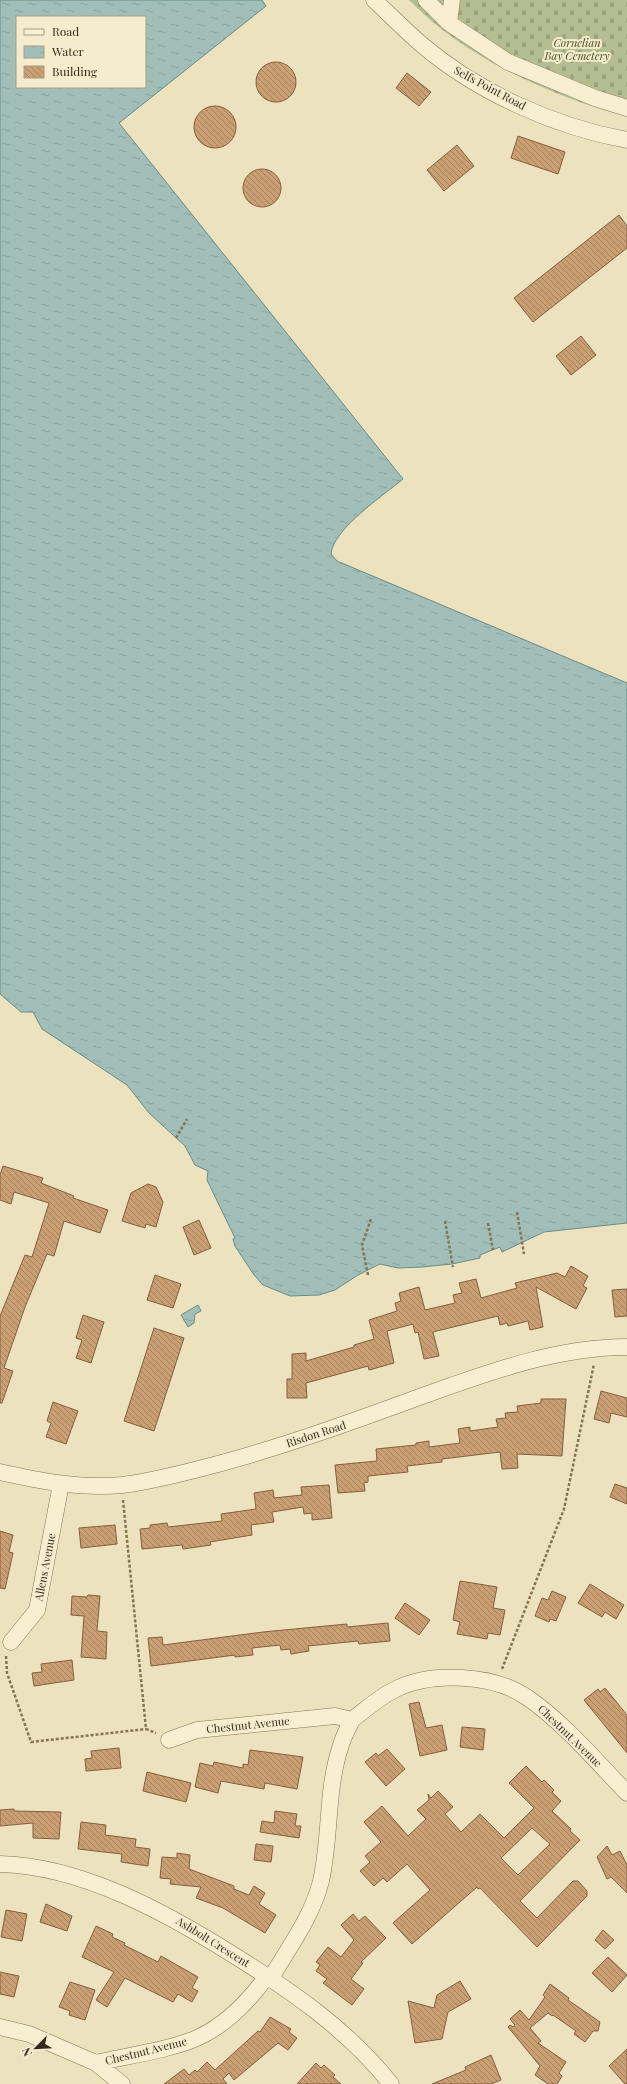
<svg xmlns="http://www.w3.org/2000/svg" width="627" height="2084" font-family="'Playfair Display',serif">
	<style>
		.cemetery { fill: url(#cemetery-stones) }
		.water { fill: url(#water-ripples); stroke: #698b85; fill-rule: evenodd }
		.building { fill: url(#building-back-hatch); stroke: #835f3d; fill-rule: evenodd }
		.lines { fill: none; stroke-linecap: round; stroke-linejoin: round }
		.minor-casing { stroke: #847357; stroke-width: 17 }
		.path { stroke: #847357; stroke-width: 2.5; stroke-dasharray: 3 2; stroke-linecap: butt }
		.minor { stroke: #f8efd0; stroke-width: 16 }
		.labels { text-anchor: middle; stroke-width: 4; stroke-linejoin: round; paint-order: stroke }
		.park-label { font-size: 11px; font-style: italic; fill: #415022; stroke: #f4eccd }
		.street-label { font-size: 11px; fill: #34291b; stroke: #f4eccd }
	</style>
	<defs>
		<pattern id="cemetery-stones" width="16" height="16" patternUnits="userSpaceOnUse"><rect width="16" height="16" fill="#b5be92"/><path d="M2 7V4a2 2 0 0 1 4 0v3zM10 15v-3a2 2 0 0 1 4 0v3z" fill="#9ca37d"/></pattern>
		<pattern id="water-ripples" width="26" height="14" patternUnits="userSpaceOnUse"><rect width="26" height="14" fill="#a1beb8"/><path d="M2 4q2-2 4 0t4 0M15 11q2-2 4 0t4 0" fill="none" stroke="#8ba39e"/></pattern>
		<pattern id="building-back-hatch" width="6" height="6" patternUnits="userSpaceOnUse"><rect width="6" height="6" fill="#ca9f74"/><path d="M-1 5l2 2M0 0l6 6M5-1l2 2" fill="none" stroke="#a5825e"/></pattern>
	</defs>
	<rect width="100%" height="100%" fill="#ede2be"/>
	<path class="cemetery" d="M409,0H627V117C551,96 465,58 409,0Z"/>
	<path class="water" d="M0,0H262L266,6L119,123L403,479C384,495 333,529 331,554L337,561L627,683V1223L544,1232L502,1252L500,1247L480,1255V1258L452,1264L422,1267L398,1268L380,1264L358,1275L335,1290L319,1295L290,1296L263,1285L254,1275L235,1246L233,1239L235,1238L207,1180L208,1171L195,1165L185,1146L149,1113L127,1085L42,1029L33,1012H21L0,994ZM17,17H145V87H17Z
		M198,1305L201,1311L195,1314L194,1323L188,1327L181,1315Z"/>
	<path class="building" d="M256 82a20 20 0 1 1 40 0a20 20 0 1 1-40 0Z
		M407,73L431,92L419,106L396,88Z
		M194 127a21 21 0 1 1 42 0a21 21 0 1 1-42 0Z
		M518,136L565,152L558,174L511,158Z
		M457,145L474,166L444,191L427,170Z
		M243 188a19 19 0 1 1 38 0a19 19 0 1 1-38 0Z
		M619,215L627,226V248L533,322L514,298Z
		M581,336L596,355L571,375L556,356Z
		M3,1166L43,1178L41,1183L74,1196L73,1198L108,1210L100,1233L64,1221L54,1256L47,1254L25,1307L4,1368L13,1371L2,1403H0V1316L25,1255L32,1257L49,1203L14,1192L11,1204L0,1200V1175Z
		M148,1184L156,1187L163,1202L156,1227L146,1224L145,1228L122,1221L131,1193Z
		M199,1220L211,1248L194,1255L183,1227Z
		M571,1266L588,1276L583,1286L587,1288L576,1309L536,1287L543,1327L530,1330L528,1321L508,1326L507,1323L500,1325L498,1316L433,1332L439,1356L424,1359L418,1332L415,1333L413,1324L387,1331L394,1363L369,1370L368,1366L306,1383L307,1398H287V1379H292V1354L306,1353V1361L354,1347V1345L374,1339L369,1320L397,1311L395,1303L401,1301L399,1293L419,1287L425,1310L455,1303L453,1295L462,1293L459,1283L476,1279L481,1298L517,1288L515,1283L557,1273L565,1277Z
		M155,1275L181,1284L173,1308L147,1300Z
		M627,1289V1316L615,1317L612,1290Z
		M83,1315L104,1322L91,1363L76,1358L82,1340L76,1338Z
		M154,1328L184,1338L154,1431L124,1421Z
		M601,1391L627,1398V1417L611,1413L609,1423L594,1419Z
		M541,1399H566L562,1456L517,1454L518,1468L502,1469L500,1452L442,1459V1462L407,1466L408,1472L368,1476V1482L364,1483L365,1491L338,1493L335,1465L377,1461L376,1449L416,1445V1443L429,1441V1447L460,1443L458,1429L470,1427V1431L498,1427L496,1419L506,1418L505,1413L518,1412L517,1406L541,1403Z
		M53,1402L78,1411L66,1444L46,1437L51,1423L47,1421Z
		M615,1484L627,1488V1504L610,1497Z
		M329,1485L332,1518L312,1520V1513L304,1514L303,1507L272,1512L274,1522L251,1525L252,1535L210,1542L211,1545L183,1549L182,1545L142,1549L140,1529L150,1528V1525L167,1523L168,1527L222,1521L221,1514L256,1509L254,1493L273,1490L274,1498L302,1495L301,1487Z
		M115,1525L117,1544L81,1548L79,1528Z
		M0,1531L13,1535L9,1552L13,1553L5,1589L0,1588Z
		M460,1581L497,1587L493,1608L505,1610L500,1635L488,1633L487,1639L457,1634L460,1622L453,1620Z
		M590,1584L624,1605L616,1619L605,1612L602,1617L578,1603Z
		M552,1591L566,1597L556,1621L550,1619L549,1622L535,1616L542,1598L548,1600Z
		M88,1595L100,1596L97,1631L107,1632L106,1659L81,1657L84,1616L71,1615L72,1596L87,1597Z
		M405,1603L430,1620L419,1635L395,1618Z
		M388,1623L390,1641L359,1644L358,1641L308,1646L309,1651L291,1654L290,1649L281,1650L280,1645L252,1648L253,1655L235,1657V1655L151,1666L148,1638L162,1637L163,1645L263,1632L347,1624V1627Z
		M72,1660L74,1680L34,1686L32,1673L42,1672L41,1664Z
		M605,1688L627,1715V1753L584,1700L598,1689L600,1692Z
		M419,1702L426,1728L442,1725L447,1750L420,1756L409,1704Z
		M462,1727L485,1729L483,1750L460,1747Z
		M119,1748L121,1768L86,1771L85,1759L92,1758L91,1751Z
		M387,1749L405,1769L386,1786L365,1762L376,1753L378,1756Z
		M250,1750L303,1757L297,1789L265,1783L264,1789L221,1781L218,1793L195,1787L200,1763L213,1766L214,1762L243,1768V1764L248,1765Z
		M526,1766L542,1782L544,1780L554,1790L552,1792L561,1801L552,1811L571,1829L570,1831L580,1840L520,1901L537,1918L573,1881H578L587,1891V1896L537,1947L480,1888L478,1889L477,1887L412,1944L393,1923L430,1890L407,1864L387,1882L383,1878L374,1886L360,1871L370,1862L365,1856L381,1842L364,1822L382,1806L408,1836L426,1819L417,1810L429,1800L428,1794L431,1798L438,1791L453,1807L445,1814L461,1832L480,1814L504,1838L534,1808L509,1783ZM532,1828L550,1844L518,1875L501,1858Z
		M147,1772L191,1783L186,1802L143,1791Z
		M14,1809V1811L61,1812L59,1839L33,1838V1823L0,1826V1810Z
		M275,1811L297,1814L295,1826H301L299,1838L260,1832L262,1821L274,1823Z
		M81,1822L106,1825L105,1835L136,1839L135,1847L150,1849L148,1866L121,1862L122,1854L78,1849Z
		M256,1844L273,1846L271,1862L254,1860Z
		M607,1846L612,1855L620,1851L627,1865V1893L611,1877L607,1879L597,1857Z
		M177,1853L190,1855L189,1869L234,1886V1889L249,1895L254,1886L265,1893L259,1904L276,1915L265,1933L223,1908L196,1898L201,1887L170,1884L171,1879L160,1878L162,1857L177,1858Z
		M46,1904L72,1916L67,1931L40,1922Z
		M6,1910L27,1914L22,1941L1,1937Z
		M353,1914L359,1921L365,1916L386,1938L361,1962L363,1963L351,1979L364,1989L352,2005L323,1983L327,1979L316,1971L320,1965L316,1962L328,1947L341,1957L354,1940L341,1925Z
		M96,1926L113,1934L112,1937L125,1943L124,1945L158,1962L161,1956L198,1977L192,1988L198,1991L192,2002L178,1994L173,2002L125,1978L107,2007L96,2000L114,1972L82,1957Z
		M603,1930L614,1940L605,1949L595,1940Z
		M608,1957L627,1975L612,1992L592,1973Z
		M0,1972L19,1976L14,1997L0,1994Z
		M460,1981L471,1999L448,2012L442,2039L415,2043L408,2001L434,2008L437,1995Z
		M70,1982L95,1990L85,2020L69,2015L70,2011L59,2007Z
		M550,1984L569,1998L568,2000L600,2022L598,2031H593L585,2042L574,2034L576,2031L553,2015L552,2016L548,2013L530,2028L541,2041L538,2043L566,2062L559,2073L562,2076L557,2084H548L535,2075L540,2066L508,2027L510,2025L513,2027L515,2025L510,2019L520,2010L529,2020L545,1997L543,1995Z
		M270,2017L291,2029L289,2032L297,2038L288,2050L278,2043L234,2080L229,2073L223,2079L227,2084H164L184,2069L189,2075L195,2070L197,2072L207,2062L215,2070L258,2031L260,2032Z
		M627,2049V2084H625L609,2066Z
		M491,2055L501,2080L491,2084H432L466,2070L465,2067Z
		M316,2063L321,2068L324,2065L335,2075L333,2077L341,2084H297Z"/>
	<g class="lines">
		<defs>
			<path id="minor" d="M374,0C390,15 405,30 421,44C477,92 555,127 627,140
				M426,0L449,23L508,62L595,98L627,108
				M449,23L452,0
				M0,1472C40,1481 81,1489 122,1485C155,1481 187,1472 218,1464C288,1445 357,1420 425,1395C490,1372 557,1347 627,1347
				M11,1642L37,1610L61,1484
				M169,1740L197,1730L335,1716L352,1720C366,1709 378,1698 394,1690C431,1671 494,1674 528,1698C565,1724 596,1761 627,1793
				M0,1864C82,1866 167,1913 235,1956C293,1992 348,2030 391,2084
				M271,1978C289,1947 312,1917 321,1881C331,1836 326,1789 341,1745C343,1737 348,1728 352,1720
				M0,2027L29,2034L96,2063L122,2084
				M96,2063C126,2056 170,2050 197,2038C226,2025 249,2001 267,1976"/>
		</defs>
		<use href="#minor" class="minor-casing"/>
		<path class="path" d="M176,1138L187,1119
			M517,1212L524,1254
			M445,1221L453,1267
			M488,1223L493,1250
			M368,1275L362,1245L371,1219
			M123,1500L146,1729L156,1733
			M6,1656L7,1673L31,1742L146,1729
			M502,1669L564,1509L594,1364"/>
		<use href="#minor" class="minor"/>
	</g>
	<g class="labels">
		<g class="park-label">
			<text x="577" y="47">Cornelian<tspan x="577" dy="13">Bay Cemetery</tspan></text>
		</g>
		<g class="street-label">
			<text transform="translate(490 88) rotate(28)" y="4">Selfs Point Road</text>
			<text transform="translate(316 1434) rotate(-18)" y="4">Risdon Road</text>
			<text transform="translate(45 1567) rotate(-79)" y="4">Allens Avenue</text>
			<text transform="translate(248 1725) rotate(-6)" y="4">Chestnut Avenue</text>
			<text transform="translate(570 1736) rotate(44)" y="4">Chestnut Avenue</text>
			<text transform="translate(213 1942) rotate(32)" y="4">Ashbolt Crescent</text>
			<text transform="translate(146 2051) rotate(-14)" y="4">Chestnut Avenue</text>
		</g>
	</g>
	<rect x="16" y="16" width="130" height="72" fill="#f4eccd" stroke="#a79e86"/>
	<rect x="24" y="29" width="20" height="6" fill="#f8efd0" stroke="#a79e86"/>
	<text x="52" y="36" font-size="12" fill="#34291b">Road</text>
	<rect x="24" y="46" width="20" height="12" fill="url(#water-ripples)" stroke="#a79e86"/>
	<text x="52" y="56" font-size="12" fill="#34291b">Water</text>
	<rect x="24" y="66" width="20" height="12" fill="url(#building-back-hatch)" stroke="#a79e86"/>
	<text x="52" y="76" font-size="12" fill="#34291b">Building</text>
	<g transform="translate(36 2048) rotate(246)" stroke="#f4eccd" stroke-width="3" paint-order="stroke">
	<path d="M0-3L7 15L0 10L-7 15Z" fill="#34291b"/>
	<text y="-6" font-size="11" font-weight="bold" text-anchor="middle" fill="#34291b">N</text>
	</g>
</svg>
